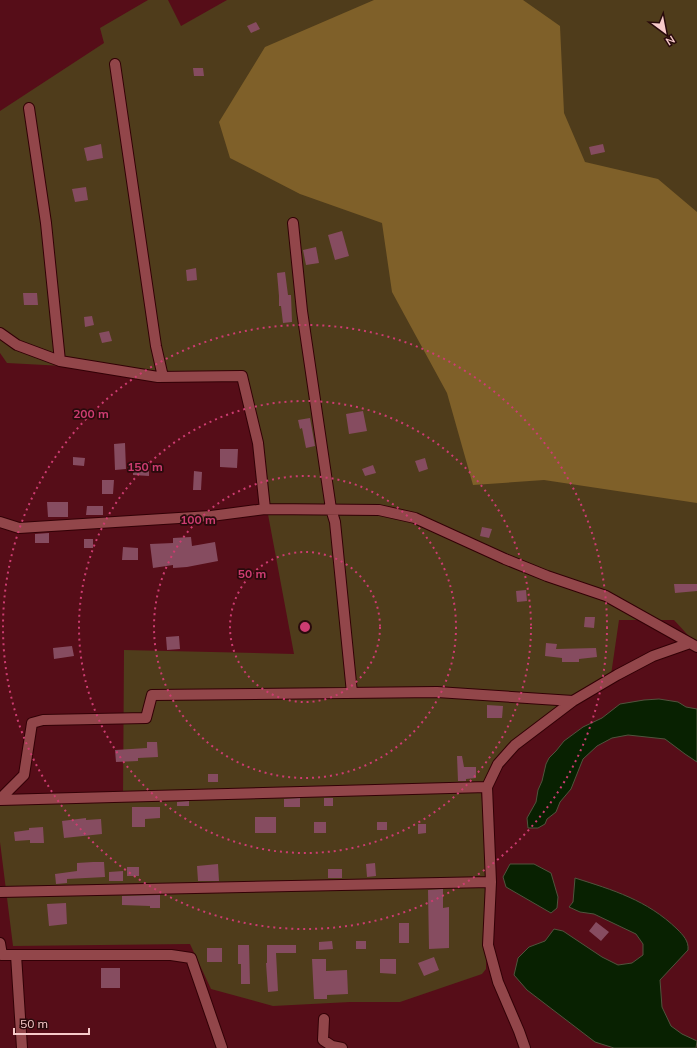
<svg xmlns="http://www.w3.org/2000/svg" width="697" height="1048" font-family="Mulish,sans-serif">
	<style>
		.green { fill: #4f3c1b }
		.forest { fill: #7f6029 }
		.water { fill: #082101; stroke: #50543d }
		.building { fill: #864c60 }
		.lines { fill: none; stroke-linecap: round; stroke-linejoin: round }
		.minor-casing { stroke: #320006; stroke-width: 12 }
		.minor { stroke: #92464a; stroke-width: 10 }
		.ring { fill: none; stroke: #cd3c71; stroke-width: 2; stroke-dasharray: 2 4 }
		.centre { fill: #cd3c71; stroke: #290a0c; stroke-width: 2 }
		.ring-label { font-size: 12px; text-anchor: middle; font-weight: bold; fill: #cd3c71; stroke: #290a0c; stroke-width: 3.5; stroke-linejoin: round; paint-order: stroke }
	</style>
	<rect width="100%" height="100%" fill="#560d18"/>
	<path class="green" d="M148,0H168L181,26L227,0H697V645L674,620H619L611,675L506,746L481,790L487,858L486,969L482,974L400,1002H350L273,1006L211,989L190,944L13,946L0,842V800L123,801L124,650L294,654L243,380L233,375L7,363L0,353V111L104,43L100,28Z"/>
	<path class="forest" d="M374,0H523L560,26L564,113L585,162L658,179L697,212V503L544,480L473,485L447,393L392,292L382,223L300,194L230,158L219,122L265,47Z"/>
	<path class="water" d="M659,699L678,702L686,707L697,709V762L685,754L665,739L628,735L612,738L597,746L583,759L571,789L560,802L556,812L547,819L545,824L538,828H528L527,818L536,802L538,790L542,781L546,764L549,758L556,751L564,741L583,727L602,718L620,704L644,700Z
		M510,864H534L551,873L558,897L557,908L551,913L506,887L503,877Z
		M575,878C613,890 647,900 677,929C683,935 689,941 688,950L660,980L662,1007L671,1026L682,1034L697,1041L696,1048H614L595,1042L527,990L514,975L518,958L529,947L545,941L554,929L563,931L602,957L618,965L632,963L643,955V944L636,934L594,914L580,912L569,907L573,902Z"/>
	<path class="building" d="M256,22L260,29L251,33L247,26Z
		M193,68H203L204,76H194Z
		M101,144L103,158L87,161L84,148Z
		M603,144L605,152L591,155L589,147Z
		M86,187L88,200L75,202L72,189Z
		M342,231L349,256L335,260L328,235Z
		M316,247L319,263L306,265L303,250Z
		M196,268L197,280L187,281L186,270Z
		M285,272L288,295H291L292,322L283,323L281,306H279V296L277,273Z
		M23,293H37L38,305H24Z
		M92,316L94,325L85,327L84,317Z
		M109,331L112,341L102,343L99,333Z
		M363,411L367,431L349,434L346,414Z
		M310,418L315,446L306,448L302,428L300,429L298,420Z
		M125,443L126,469L115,470L114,444Z
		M220,449H238L237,468L220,467Z
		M73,457L85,458L84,466L73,465Z
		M425,458L428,469L419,472L415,461Z
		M133,462H149V476L133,475Z
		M373,465L376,473L365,476L362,469Z
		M194,471L202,472L201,490H193Z
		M102,480H114L113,494H102Z
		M47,502H68V517H48Z
		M87,506H103V515H86Z
		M482,527L492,529L489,538L480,536Z
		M49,533V543H35V534Z
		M191,537L192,546L215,542L218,561L187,567L173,568V565L153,568L150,544L173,543V538Z
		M84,539H93V548H84Z
		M123,547L138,548V560H122Z
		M674,584H697V591L675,593Z
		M526,590L527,601L517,602L516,591Z
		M585,617H595L594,628L584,627Z
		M179,636L180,649L167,650L166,637Z
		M546,643L557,644L556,649L596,648L597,657L579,659V662H562V658L545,656Z
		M72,646L74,656L54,659L53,648Z
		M487,705L503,706L502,718H487Z
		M147,742H157L158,757L138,758V761L116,762L115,750L147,748Z
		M457,756H462L464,767H476V778L466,779V781H458Z
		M208,774H218V782H208Z
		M300,798V807H284V799Z
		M324,798H333V806H324Z
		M189,801V806H177V802Z
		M132,807H160V818L145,819V827H132Z
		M255,817H276V833H255Z
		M86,818V820L101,819L102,834L64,838L62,821Z
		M314,822H326V833H314Z
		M377,822H387V830H377Z
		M418,824H426V833L418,834Z
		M43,827L44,843H30V840L15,841L14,832L29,830V828Z
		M93,862H104L105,877L67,879V883L56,884L55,874L77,871V863Z
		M375,863L376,876L367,877L366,864Z
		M218,864L219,881H198L197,866Z
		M127,867H139V876H127Z
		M328,869H342V878H328Z
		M123,871V881H109V872Z
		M443,889V908L449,907V948L429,949L428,890Z
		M160,895V908H150V906L122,905V896Z
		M66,903L67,924L49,926L47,904Z
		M596,922L609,932L601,941L589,931Z
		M399,923H409V943H399Z
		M332,941L333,949L319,950V942Z
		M356,941H366V949H356Z
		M238,945H249L250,984H241V964H238Z
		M267,945H296V953H276L278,991L268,992L266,963H267Z
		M207,948H222V962H207Z
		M434,957L439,970L424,976L418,963Z
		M312,959H326V971L347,970L348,994L327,995V999H314Z
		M380,959H396V974L380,973Z
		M101,968H120V988H101Z"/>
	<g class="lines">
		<defs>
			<path id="minor" d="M115,64L156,346L163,377
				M29,108L46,223L60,361
				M293,223L302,311L331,509L335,522L352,693
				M0,333L17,345L60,361L158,377L242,376L258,443L265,509
				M0,522L19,528L211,516L265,509L379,510L415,518L505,559L547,576L606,596L697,647
				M0,799L24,775L32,723L43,720L146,718L152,695L437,692L573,701
				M0,800L487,787
				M0,892L491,882
				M0,943L2,955H171L191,958L222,1048
				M16,955L22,1048
				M324,1019L323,1040L332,1046L342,1048
				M525,1048L519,1031L498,982L488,945L491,882L487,787L498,764L515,745L573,701L617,675L653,656L690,643"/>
		</defs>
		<use href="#minor" class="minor-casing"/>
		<use href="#minor" class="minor"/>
	</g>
	<g class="ring">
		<circle cx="305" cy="627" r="75"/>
		<circle cx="305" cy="627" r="151"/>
		<circle cx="305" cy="627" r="226"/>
		<circle cx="305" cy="627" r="302"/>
	</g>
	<circle cx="305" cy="627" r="6" class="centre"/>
	<g class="ring-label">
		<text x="91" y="418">200 m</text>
		<text x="145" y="471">150 m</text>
		<text x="198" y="524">100 m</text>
		<text x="252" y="578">50 m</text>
	</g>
	<g transform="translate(665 32) rotate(148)" stroke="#290a0c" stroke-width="3" paint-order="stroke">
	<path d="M0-3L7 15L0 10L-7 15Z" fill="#f7caca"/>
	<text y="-6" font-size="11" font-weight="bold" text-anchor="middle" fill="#f7caca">N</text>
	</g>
	<path d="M14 1028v6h75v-6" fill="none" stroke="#f7caca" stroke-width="2"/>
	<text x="20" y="1028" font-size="12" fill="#f7caca" stroke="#290a0c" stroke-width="3" paint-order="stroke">50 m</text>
</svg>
